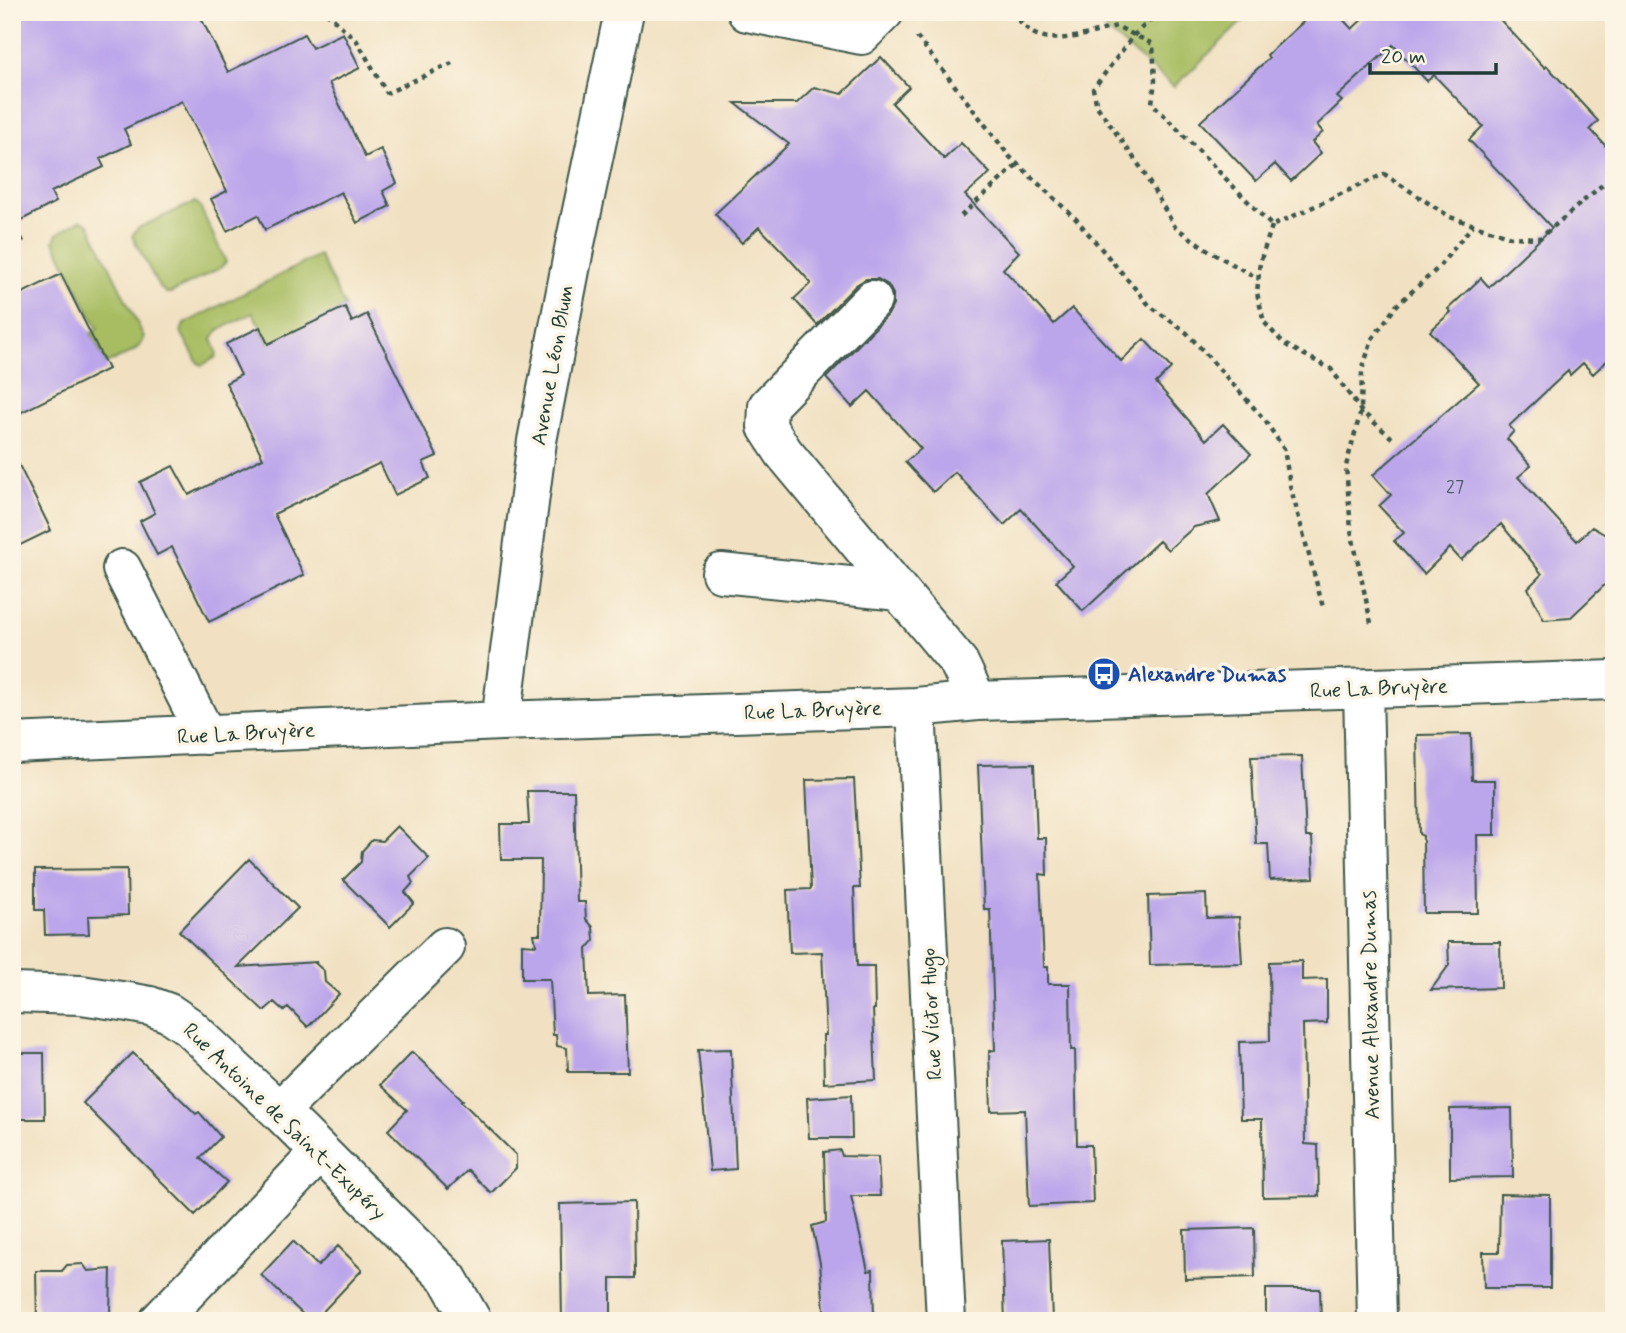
<svg xmlns="http://www.w3.org/2000/svg" width="1626" height="1333" font-family="Mynerve,sans-serif">
	<style>
		.green { fill: #a8bd62; stroke: #647d4b; stroke-width: 2 }
		.building { fill: #bca6eb }
		.lines { fill: none; stroke-linecap: round; stroke-linejoin: round }
		.minor-casing { stroke: #3e5649; stroke-width: 42 }
		.path { stroke: #3e5649; stroke-width: 4.5; stroke-dasharray: 5 5; stroke-linecap: butt }
		.minor { stroke: #fff; stroke-width: 38 }
		.labels { text-anchor: middle; stroke-width: 7; stroke-linejoin: round; paint-order: stroke }
		.number-label { font-size: 18px; fill: #465762 }
		.street-label { font-size: 21px; fill: #1f3d34; stroke: #fcf5e5 }
		.transit-label { font-size: 21px; font-weight: bold; fill: #164399; stroke: #fcf5e5; text-anchor: start }
	</style>
	<rect width="100%" height="100%" fill="#fcf5e5"/>
	<filter id="ink" filterUnits="userSpaceOnUse"><feTurbulence type="fractalNoise" baseFrequency=".0143" numOctaves="2"/><feDisplacementMap in="SourceGraphic" scale="14" xChannelSelector="R" yChannelSelector="G"/><feConvolveMatrix kernelMatrix="1 2 1 2 8 2 1 2 1" color-interpolation-filters="sRGB"/></filter>
	<filter id="wash" filterUnits="userSpaceOnUse"><feTurbulence type="fractalNoise" baseFrequency=".00686" numOctaves="4" result="noise"/><feDisplacementMap in="SourceGraphic" scale="28" xChannelSelector="R" yChannelSelector="G"/><feGaussianBlur stdDeviation="1.57" result="paint"/><feColorMatrix in="noise" values="0 0 0 0 0 0 0 0 0 0 0 0 0 0 0 0 0 1.4 0 .05"/><feComposite in="paint" operator="in"/></filter>
	<g filter="url(#wash)">
		<rect width="100%" height="100%" fill="#f1e1c2"/>
		<path class="green" d="M1106,12H1252L1174,87L1096,21Z
			M195,202L199,205L226,262L220,268L171,293H166L158,285L132,236L138,228Z
			M81,220L89,224L144,337C141,352 118,358 106,364L91,333L98,329L54,241L57,234Z
			M319,255L345,307L270,346L253,313L218,330L212,339L217,352L216,357L202,365L198,363L181,332L184,324Z"/>
		<g id="blocks">
			<path class="building" d="M12,12H198L228,72L304,34L312,48L343,33L360,68L329,83L365,157L381,149L397,183L383,191L390,206L357,223L341,192L265,230L258,215L227,231L211,199L227,191L182,101L124,129L131,144L100,159L104,167L51,192L56,202L12,225Z
				M1314,12H1336L1352,29L1366,16L1362,12H1493L1545,68L1547,66L1598,121L1590,129L1614,155V354L1593,374L1583,363L1570,375L1568,371L1509,426L1514,431L1507,439L1531,466L1518,477L1577,541L1592,527L1614,540V576L1570,618L1544,620L1528,588L1542,574L1501,524L1461,560L1450,548L1424,574L1394,541L1404,533L1379,506L1391,495L1373,475L1479,383L1430,331L1451,312L1448,309L1481,278L1489,287L1552,228L1469,140L1483,126L1434,75L1427,81L1393,45L1337,97L1342,101L1317,125L1323,132L1312,142L1321,153L1291,181L1275,164L1256,181L1200,122L1269,58L1267,55Z
				M881,57L909,87L892,103L944,159L961,143L990,173L965,195L1019,252L1003,269L1028,295L1054,324L1072,308L1121,361L1144,339L1171,368L1156,383L1206,440L1223,424L1251,454L1208,494L1220,521L1194,527L1168,550L1159,541L1083,611L1056,581L1073,566L1021,509L1004,525L955,472L933,492L905,462L921,449L869,391L852,407L826,378L888,315L893,305V294L888,285L878,279H866L856,285L817,325L794,299L811,283L785,254L759,227L742,243L715,214L789,144L735,103H797L814,87L842,94Z
				M61,274L108,369L12,417V298Z
				M345,307L352,322L367,314L437,456L423,462L430,478L395,495L380,463L274,514L304,575L209,622L172,547L157,555L140,521L155,513L140,482L173,466L189,495L263,458L226,383L241,375L226,344L260,327L268,344Z
				M12,451L51,530L12,549Z
				M1471,734L1472,780H1495V835H1477L1478,913H1424L1423,836L1419,834L1417,735Z
				M1302,756L1306,837H1312L1314,878L1270,880L1268,844H1256L1251,757Z
				M1034,764L1037,838H1046L1047,875L1040,874L1044,967H1048V984H1070L1071,1050H1075L1077,1145H1091L1093,1203L1029,1206L1025,1110L991,1111L989,1051L995,1050L990,909H984L978,765Z
				M854,779L860,888H854L857,966H874L875,1009H873L876,1080L824,1083L823,1035H826L822,952L790,953L787,890L811,889L806,780Z
				M527,791H574L577,902H585L586,919L593,927L594,941L587,949L589,996L625,995L628,1072H568L567,1048L557,1046L556,1035H553L550,979H522V944L536,945L534,934H540L541,860H501L500,824H529Z
				M397,826L429,858L410,877L413,883L405,892L414,903L390,927L343,880L361,862L362,851L372,840L382,841Z
				M249,859L298,908L238,967L317,962L315,963L324,971L325,982L339,994L308,1027L288,1007L284,1011L274,1002L264,1011L179,931Z
				M127,869L128,915L88,916L89,934L45,935L44,910H35V870Z
				M1206,894L1207,918L1239,917L1242,963L1150,965L1148,896Z
				M1448,942H1500L1501,988L1431,990L1449,965Z
				M1302,961V980L1327,979V1023L1303,1024L1305,1144L1318,1145L1319,1196L1263,1197L1262,1119H1241L1239,1042L1270,1041L1269,962Z
				M731,1049L736,1169L710,1171L698,1050Z
				M412,1052L463,1100L461,1101L516,1155V1168L491,1193L468,1170L448,1189L388,1130L407,1110L380,1085Z
				M12,1053H44L45,1119H12Z
				M133,1053L196,1114L199,1112L221,1137L200,1158L227,1182L195,1215L83,1103Z
				M851,1095L852,1138H809L807,1098Z
				M1512,1108L1513,1177L1450,1178V1109Z
				M840,1150L842,1156L878,1157L880,1196H851L868,1271L873,1270L874,1321H825L820,1263L812,1226L826,1222L824,1152Z
				M1500,1194L1550,1195V1288H1484L1483,1252H1499Z
				M634,1202L635,1278H611V1321H562L560,1204Z
				M1254,1228L1255,1277L1185,1279L1184,1230Z
				M1049,1239L1052,1321H1005L1002,1241Z
				M293,1241L318,1266L338,1246L362,1270L314,1321H310L261,1275Z
				M83,1264L88,1271L111,1269L110,1317L82,1316V1321H37L36,1271H62L67,1265Z
				M1266,1289H1320L1321,1321H1266Z"/>
		</g>
	</g>
	<g filter="url(#ink)">
		<use href="#blocks" fill-opacity="0" stroke="#3e5649" stroke-width="2"/>
		<g class="lines">
			<defs>
				<path id="minor" d="M747,12L861,35L884,12
					M872,300L768,406L767,427L784,453L959,663L977,701
					M122,569L206,735
					M721,573L899,591
					M1363,689L1377,1321
					M916,707L946,1321
					M501,721L537,441L575,244L624,12
					M12,743L501,721L916,707L977,701L1614,680
					M12,993L81,995L128,1002L150,1006L169,1013L188,1026L279,1111L448,1279L472,1321
					M279,1111L445,947
					M159,1321L320,1152"/>
			</defs>
			<use href="#minor" class="minor-casing"/>
			<path class="path" d="M224,12H227
				M326,12L357,41L387,93L452,63
				M1012,12C1018,19 1028,32 1037,35C1061,44 1093,33 1116,26L1153,44L1155,81L1152,103L1272,226L1384,174L1450,217L1511,237L1540,238L1614,175
				M1159,12L1134,35L1093,89L1097,106L1141,168L1175,227L1211,252L1259,279
				M917,37L1010,157L1076,219L1150,306L1187,333L1264,419L1284,449L1290,485L1323,607
				M961,216L1018,164
				M1272,226L1260,262L1257,293L1264,322L1284,344L1331,369L1361,411L1392,438
				M12,245L24,239
				M1371,623L1351,530L1346,466L1361,411L1362,370L1372,339L1397,305L1437,269L1473,225"/>
			<use href="#minor" class="minor"/>
		</g>
	</g>
	<defs>
		<symbol id="bus-disc" viewBox="-11 -11 22 22"><circle r="9.5" fill="#1a4fb4" stroke="#fcf5e5"/><path d="M-5-6H5V4H4V6H2V4H-2V6H-4V4H-5ZM-3.5-4V0h7V-4ZM-3.5 1.2v1.5H-2V1.2ZM2 1.2v1.5H3.5V1.2Z" fill="#fff"/></symbol>
	</defs>
	<g fill-rule="evenodd">
		<use href="#bus-disc" x="1085" y="655" width="38" height="38"/>
	</g>
	<g class="labels">
		<g class="number-label">
			<text x="1455" y="492">27</text>
		</g>
		<g class="street-label">
			<text transform="translate(552 365) rotate(-80)" y="7">Avenue Léon Blum</text>
			<text transform="translate(1379 688) rotate(-2)" y="7">Rue La Bruyère</text>
			<text transform="translate(813 710) rotate(-2)" y="7">Rue La Bruyère</text>
			<text transform="translate(246 733) rotate(-3)" y="7">Rue La Bruyère</text>
			<text transform="translate(1370 1005) rotate(-91)" y="7">Avenue Alexandre Dumas</text>
			<text transform="translate(931 1014) rotate(-93)" y="7">Rue Victor Hugo</text>
			<text transform="translate(285 1121) rotate(44)" y="7">Rue Antoine de Saint-Exupéry</text>
		</g>
		<g class="transit-label">
			<text x="1128" y="681">Alexandre Dumas</text>
		</g>
	</g>
	<rect width="1626" height="1333" fill="none" stroke="#fcf5e5" stroke-width="42"/>
	<path d="M1370 63v10h126v-10" fill="none" stroke="#1f3d34" stroke-width="3.5"/>
	<text x="1381" y="63" font-size="21" fill="#1f3d34" stroke="#fcf5e5" stroke-width="5" paint-order="stroke">20 m</text>
</svg>
